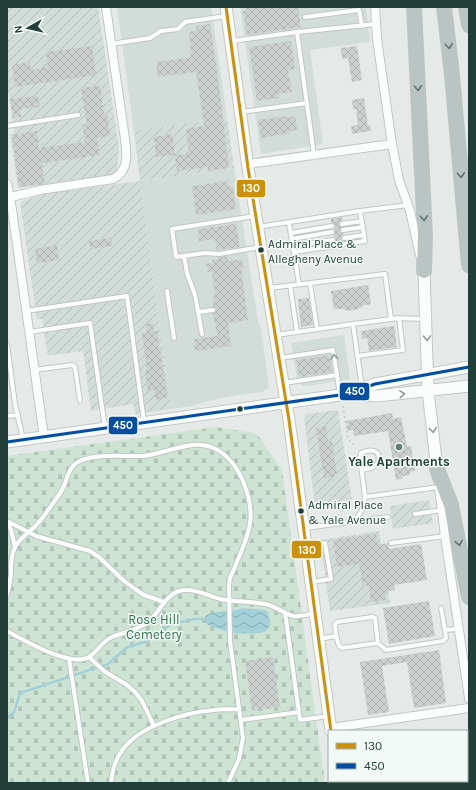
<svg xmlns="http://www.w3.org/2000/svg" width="476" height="790" font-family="Karla,sans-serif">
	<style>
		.built { fill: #d2dcd8 }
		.industrial { fill: url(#industrial-furrows) }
		.cemetery { fill: url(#cemetery-stones) }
		.water { fill: url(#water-waves) }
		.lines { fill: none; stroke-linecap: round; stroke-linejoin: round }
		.stream { stroke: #a4d0da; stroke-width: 2.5 }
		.building { fill: url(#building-cross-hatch) }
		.lane-casing { stroke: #c2c7c5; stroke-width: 6 }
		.street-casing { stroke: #c2c7c5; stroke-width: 10 }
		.secondary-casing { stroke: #c0c8c5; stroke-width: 13 }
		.highway-casing { stroke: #bcc6c4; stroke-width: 16 }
		.path { stroke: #c1cac8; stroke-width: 1.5; stroke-dasharray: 2 3; stroke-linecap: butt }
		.lane { stroke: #fbfcfc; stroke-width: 4 }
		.street { stroke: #fbfcfc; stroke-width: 8 }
		.secondary { stroke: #fbfcfc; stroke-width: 11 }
		.highway { stroke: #bac4c2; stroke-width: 14 }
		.bus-1-casing { stroke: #f3f9f6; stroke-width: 6 }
		.bus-2-casing { stroke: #f3f9f6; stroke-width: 6 }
		.bus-1 { stroke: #cc910b; stroke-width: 3 }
		.bus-2 { stroke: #034ea2; stroke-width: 3 }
		.oneway { stroke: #5e746f }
		.oneway2 { stroke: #8e9e9a }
		.bus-dot { fill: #213f38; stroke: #f3f9f6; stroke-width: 1.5 }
		.poi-dot { fill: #667b76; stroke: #f3f9f6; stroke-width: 1.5 }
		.labels { text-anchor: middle; stroke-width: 3; stroke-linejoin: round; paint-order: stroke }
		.bus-label { font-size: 12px; fill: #213f38; stroke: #f3f9f6; text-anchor: start }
		.poi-label { font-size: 13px; font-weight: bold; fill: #213f38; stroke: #f3f9f6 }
		.park-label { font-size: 13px; fill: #2a784b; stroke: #f3f9f6 }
		.line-badge { stroke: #f3f9f6; stroke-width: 1.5 }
		.badge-label { font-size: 11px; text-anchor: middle; font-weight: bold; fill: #fff }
	</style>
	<defs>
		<pattern id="industrial-furrows" width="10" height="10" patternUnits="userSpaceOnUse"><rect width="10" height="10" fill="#d2dcd8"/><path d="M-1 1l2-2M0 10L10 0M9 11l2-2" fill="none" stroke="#b4beba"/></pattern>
		<pattern id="cemetery-stones" width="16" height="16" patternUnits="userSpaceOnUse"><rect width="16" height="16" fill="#cde4d5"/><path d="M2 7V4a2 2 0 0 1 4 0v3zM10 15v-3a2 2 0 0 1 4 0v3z" fill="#b0c5b8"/></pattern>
		<pattern id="water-waves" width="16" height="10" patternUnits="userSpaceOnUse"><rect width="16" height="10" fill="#a4d0da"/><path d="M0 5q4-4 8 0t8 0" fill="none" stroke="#85aab2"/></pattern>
		<pattern id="building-cross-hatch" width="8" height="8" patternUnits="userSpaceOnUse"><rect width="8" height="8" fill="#ccd1cf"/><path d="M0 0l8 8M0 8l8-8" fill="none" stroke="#afb4b2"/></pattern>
	</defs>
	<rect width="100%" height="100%" fill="#e5eae8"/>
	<path class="built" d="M117,7H211L227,118L134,131Z
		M240,7H366L370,42L310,50L323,144L261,154Z
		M234,168L258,321L261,328L269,387L262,392L220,398L192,406L171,409L140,181Z
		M344,335L350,379L307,386H302L297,380L291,343Z"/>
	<path class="industrial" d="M7,7H98L119,147L117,171L111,175L18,188L10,134L14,133L7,83Z
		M227,118L234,168L140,181L171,409L135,414L133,404L91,411L83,351L48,356L42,319H37L20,202L39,195L140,181L134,131Z
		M338,410L352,500L315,505L304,418L306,414Z
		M429,500L433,523L393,529L390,506Z
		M379,531L390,603L330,611L320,540Z"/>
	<path class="cemetery" d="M216,427L255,433L260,438L282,470L325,783H7V456Z"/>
	<path class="water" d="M243,608L265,610L268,612L270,625L265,632C240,635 230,634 206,624L205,616C217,609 230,613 243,608Z"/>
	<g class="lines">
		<path class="stream" d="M7,718L14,712L20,693L108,664L126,648L150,640L171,624L195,619H205"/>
	</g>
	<path class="building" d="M245,7H298L301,27L247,35L243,11H246Z
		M210,24L217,69L229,168L208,171V167L177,171L175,155L189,154L186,129L204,126L196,72L158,77L156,62L191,57L189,32L197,31L196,26Z
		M291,41L295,69L288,70L292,92L278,94L279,98L257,101L249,47Z
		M92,46L96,75L15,87L12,65L30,62L31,70L48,67L46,52Z
		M357,46L362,80L352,82L348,58L342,59L341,48Z
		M97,86H100L104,114H107L110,136L97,138L100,155L42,163L45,184L19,187L12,135L37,131L39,148L85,142L82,125L87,124L81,88Z
		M38,96L40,107L20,109L21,117L13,118L10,99Z
		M364,98L368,126L370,125L371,131L352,134L351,126L358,125L356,109H353L352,100Z
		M287,116V117L295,116L297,130L290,131V133L261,138L258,120Z
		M172,134L175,155L156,157L154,137Z
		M228,181L229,187L233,186L236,209L196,215L192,186Z
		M342,217V220L340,222L339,224L341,227L340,232L344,233L341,238L343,241L342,244L343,247H337V244L335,243L336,239L333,235L335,233L334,229L335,225L331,223V219Z
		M236,224L240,247L217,250L215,239L199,241L198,229Z
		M111,238L112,246L90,249L89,241Z
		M57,245L59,260L37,263L35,249Z
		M227,256L228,261L242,259L244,267H241L248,320L228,323L231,346L195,351L194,339L217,336L213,313L216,312V309L212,307V302H214L213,295H215L212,272H208L206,264L213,263L212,260L218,259V257Z
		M368,285L371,304L362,306V308H358L359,309L347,311V310H343V309H334L331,291Z
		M309,298L313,325L301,327L298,299Z
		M153,323L154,332L157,331L168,398L156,400L154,390L148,391L145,371L147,370L142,333H147L146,324Z
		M394,326L397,347L369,351L367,338L362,339L361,331Z
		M329,355L332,372L299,377L296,360Z
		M392,413L393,419L401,417L407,447L411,446L415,471L410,472V475L402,476L403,478L396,480L388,431L354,436L353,430L348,431L346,421Z
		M326,426L328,442L332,441L337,476L324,478L316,428Z
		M376,534L378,545L388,543L389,549L421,544L427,580L394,585L395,590L385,592L386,600L371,602L369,586H363L359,564L337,567L333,540Z
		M429,601L435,636L389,644L383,608Z
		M439,650L446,703L414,708L407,662L382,666L389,712L368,715L360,662Z
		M273,657L280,707L252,711L245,661Z"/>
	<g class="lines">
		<defs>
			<path id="lane" d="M305,17L359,10L362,26
				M297,32L314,155
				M232,41L297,32L376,24
				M111,44L150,38L161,31L178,29L185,22L226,16
				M241,112L307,103
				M7,126L78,115
				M255,216L172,229L176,257L205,253L219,254L260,247
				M289,223L299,284
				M342,224L362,221
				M258,227L360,211L408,205
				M343,230L363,227
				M291,233L332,226
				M344,238L364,235
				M292,239L332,232
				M345,244L365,241L360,211
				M293,246L333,240
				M294,252L334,246
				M184,256L187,273L195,295L202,334
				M310,283L317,329
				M290,285L297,332
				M269,288L385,274L391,319
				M167,291L174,338
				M26,311L127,296L144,422
				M198,312L213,310
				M399,318L424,319
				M29,332L90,323L105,428
				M276,335L353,324
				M7,344L15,404L23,439
				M357,356L403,350L399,318L353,324C356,346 359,367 362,388
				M280,358L333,350L340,395
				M34,370L72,365L75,367L80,401
				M284,383L337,375
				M7,416L18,415
				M365,497L439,487
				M415,514L442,510
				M7,521L36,536L90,551L99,557L124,581L135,589L144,595L164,602
				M7,521L11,530L15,547
				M355,521L362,510L365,497L360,457L361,453C371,448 382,450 378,463L372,468L362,470
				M305,528L388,517
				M391,543L445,536
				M308,546L325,543L331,579L311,582
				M7,595C9,588 10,581 11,574C11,564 11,556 15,547C20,537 31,532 38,523C45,516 50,507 56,499C59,495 62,490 64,486C67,479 68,470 75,464C90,452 125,457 143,456C162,454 185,443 202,445C235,448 254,495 250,523C248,539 237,562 230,578L229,585L230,641L243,738L239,759L228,783
				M441,608L445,630
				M285,612L300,720L329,716
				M7,631C24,640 70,668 89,657C97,652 102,641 112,637C124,632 140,630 150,620C162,609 167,591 185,590C197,589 209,596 220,599C235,602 250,601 265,604C276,606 284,614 293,616C299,617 308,614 314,614
				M336,636L335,624L337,622L372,617L375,618L378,643
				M319,639L336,636L339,646L342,648L378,643L386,650L443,641L446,638L445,630L458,629
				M89,657L104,671L127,685L136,693L142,701L154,726
				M69,659L88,783
				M241,720L299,712
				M111,783C112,771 116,758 123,749C141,725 187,712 215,710C223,709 231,709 239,709"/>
			<path id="street" d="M375,7L377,39L392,144L399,180L410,211L420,255
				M248,164L392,144
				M7,184L12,209L44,437
				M7,198L40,190L113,179C129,171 127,155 125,139L106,7
				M439,488L445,536L469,698
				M331,728L469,708"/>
			<path id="secondary" d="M226,7L248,168L289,420L331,731
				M424,271L428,391L437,469
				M352,394L377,396L469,386
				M7,442L347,394L375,384L469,367
				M338,781L339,783"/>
			<path id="highway" d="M414,7L425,236L424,271
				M444,7L452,75L469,265
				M466,7L469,25
				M437,469L451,505L469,597"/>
		</defs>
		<use href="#lane" class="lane-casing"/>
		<use href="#street" class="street-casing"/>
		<use href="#secondary" class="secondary-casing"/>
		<use href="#highway" class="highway-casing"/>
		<path class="path" d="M343,406L348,439L354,445"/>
		<use href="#lane" class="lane"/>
		<use href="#street" class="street"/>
		<use href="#secondary" class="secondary"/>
		<use href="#highway" class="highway"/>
		<defs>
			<path id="bus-1" d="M226,7L248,168L289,420L331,731"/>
			<path id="bus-2" d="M7,442L347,394L375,384L469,367"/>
		</defs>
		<use href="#bus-1" class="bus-1-casing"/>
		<use href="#bus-2" class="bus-2-casing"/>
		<use href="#bus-1" class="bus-1"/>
		<use href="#bus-2" class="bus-2"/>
	</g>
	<defs><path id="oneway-chevron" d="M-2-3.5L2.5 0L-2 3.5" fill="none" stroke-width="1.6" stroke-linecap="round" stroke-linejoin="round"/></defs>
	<g class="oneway">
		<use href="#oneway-chevron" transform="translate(449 46) rotate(83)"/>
		<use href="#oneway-chevron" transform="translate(418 88) rotate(87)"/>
		<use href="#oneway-chevron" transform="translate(461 175) rotate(85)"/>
		<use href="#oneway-chevron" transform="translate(424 218) rotate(87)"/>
		<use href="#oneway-chevron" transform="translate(459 543) rotate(79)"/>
	</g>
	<g class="oneway2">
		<use href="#oneway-chevron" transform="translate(427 338) rotate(88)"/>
		<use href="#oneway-chevron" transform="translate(334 357) rotate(-99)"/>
		<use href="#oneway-chevron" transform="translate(402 394) rotate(-5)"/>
		<use href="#oneway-chevron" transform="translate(433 430) rotate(83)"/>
	</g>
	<g class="bus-dot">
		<circle cx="261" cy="250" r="3.5"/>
		<circle cx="240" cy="409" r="3.5"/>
		<circle cx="301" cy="511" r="3.5"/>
	</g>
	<circle class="poi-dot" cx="399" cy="447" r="4"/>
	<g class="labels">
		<g class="bus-label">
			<text x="268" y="248">Admiral Place &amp;<tspan x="268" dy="15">Allegheny Avenue</tspan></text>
			<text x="308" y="509">Admiral Place<tspan x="308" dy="15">&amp; Yale Avenue</tspan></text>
		</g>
		<g class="poi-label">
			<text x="399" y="466">Yale Apartments</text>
		</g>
		<g class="park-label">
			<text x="154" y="624">Rose Hill<tspan x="154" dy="15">Cemetery</tspan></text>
		</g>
	</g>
	<g class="line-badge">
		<rect x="236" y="179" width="30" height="19" rx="4" fill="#cc910b"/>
		<rect x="339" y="382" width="31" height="19" rx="4" fill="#034ea2"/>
		<rect x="108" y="416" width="30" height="19" rx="4" fill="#034ea2"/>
		<rect x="291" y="540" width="31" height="19" rx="4" fill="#cc910b"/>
	</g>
	<g class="badge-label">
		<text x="251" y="192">130</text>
		<text x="355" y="395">450</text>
		<text x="123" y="429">450</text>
		<text x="307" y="554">130</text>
	</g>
	<rect width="476" height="790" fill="none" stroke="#213f38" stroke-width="16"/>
	<rect x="328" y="730" width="140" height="52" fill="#f3f9f6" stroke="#9fafaa"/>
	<rect x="336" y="743" width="20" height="6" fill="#cc910b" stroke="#9fafaa"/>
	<text x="364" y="750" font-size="12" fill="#213f38">130</text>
	<rect x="336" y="763" width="20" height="6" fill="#034ea2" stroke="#9fafaa"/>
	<text x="364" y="770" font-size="12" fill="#213f38">450</text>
	<g transform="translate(28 28) rotate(262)" stroke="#f3f9f6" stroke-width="3" paint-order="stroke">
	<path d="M0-3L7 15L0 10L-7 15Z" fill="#213f38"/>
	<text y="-6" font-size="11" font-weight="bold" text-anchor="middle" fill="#213f38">N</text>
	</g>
</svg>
